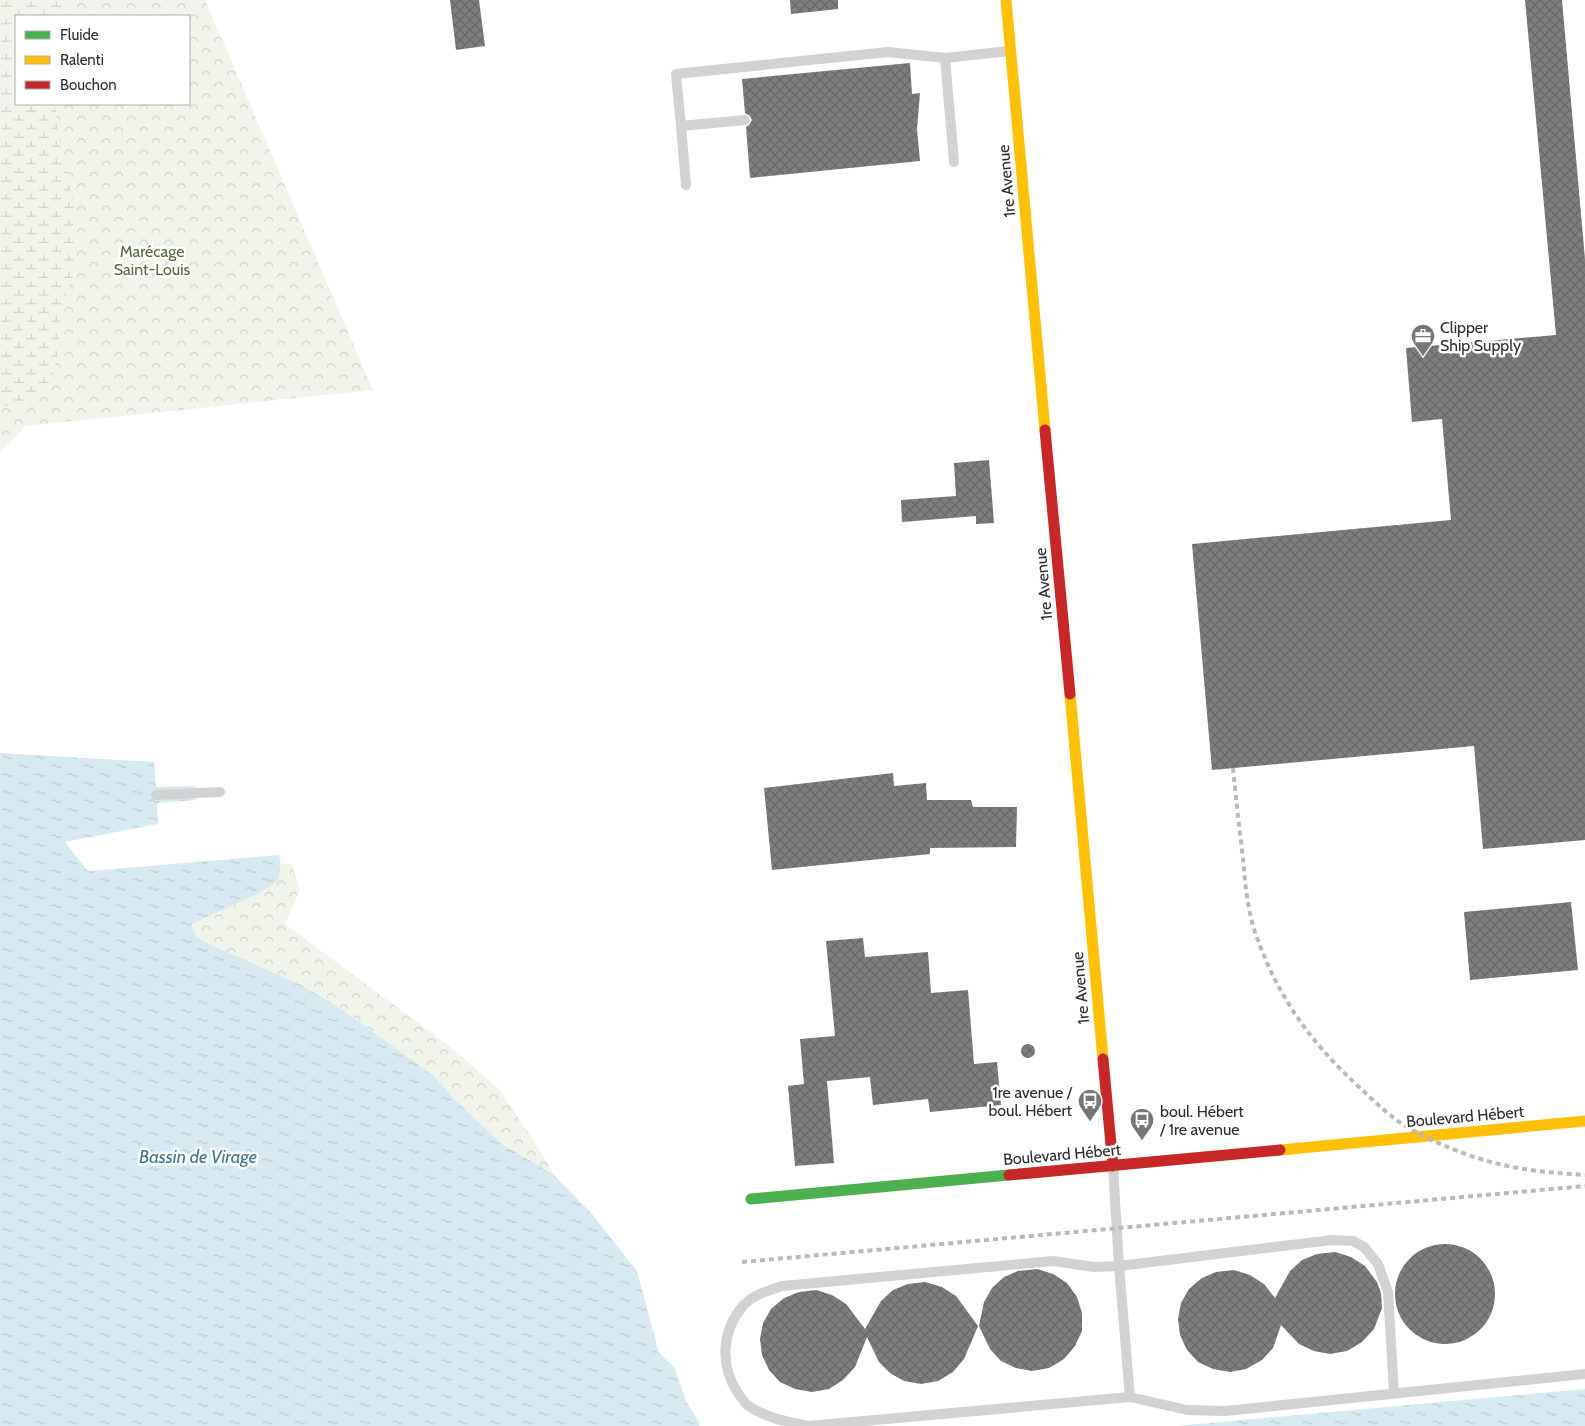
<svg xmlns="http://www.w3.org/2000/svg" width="1585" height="1426" font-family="Cabin,sans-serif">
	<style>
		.forest { fill: url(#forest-crowns); fill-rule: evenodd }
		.wetland { fill: url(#wetland-marsh) }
		.water { fill: url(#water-ripples) }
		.building { fill: url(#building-cross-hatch) }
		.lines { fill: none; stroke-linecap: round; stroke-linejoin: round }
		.lane { stroke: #d2d2d2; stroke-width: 10 }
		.fast { stroke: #4caf50; stroke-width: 11 }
		.slow { stroke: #ffc107; stroke-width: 11 }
		.jam { stroke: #c62828; stroke-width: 11 }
		.rail { stroke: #b9b9b9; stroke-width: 4; stroke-dasharray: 5 4; stroke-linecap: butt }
		.labels { text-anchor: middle; stroke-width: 5; stroke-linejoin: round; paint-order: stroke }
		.street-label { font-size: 16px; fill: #2d2d2d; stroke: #fff }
		.park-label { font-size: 16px; fill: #55683b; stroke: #fff }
		.poi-label { font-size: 16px; fill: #2d2d2d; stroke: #fff; text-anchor: start }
		.water-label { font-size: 18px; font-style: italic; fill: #3c778e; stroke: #fff }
	</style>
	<defs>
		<pattern id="forest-crowns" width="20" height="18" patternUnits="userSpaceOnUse" patternTransform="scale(1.25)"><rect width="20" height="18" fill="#f1f4eb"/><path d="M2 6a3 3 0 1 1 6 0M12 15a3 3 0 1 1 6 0" fill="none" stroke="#cfd2ca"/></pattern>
		<pattern id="wetland-marsh" width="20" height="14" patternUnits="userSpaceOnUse" patternTransform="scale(1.25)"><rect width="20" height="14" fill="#f1f4eb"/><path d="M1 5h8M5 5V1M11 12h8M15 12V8" fill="none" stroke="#cfd2ca"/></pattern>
		<pattern id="water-ripples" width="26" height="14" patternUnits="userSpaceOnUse" patternTransform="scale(1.25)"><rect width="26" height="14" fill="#d7eaf1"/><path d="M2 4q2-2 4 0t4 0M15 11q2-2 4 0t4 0" fill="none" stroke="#b9c9cf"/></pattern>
		<pattern id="building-cross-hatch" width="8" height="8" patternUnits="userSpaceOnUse" patternTransform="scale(1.25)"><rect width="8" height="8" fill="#7e7e7e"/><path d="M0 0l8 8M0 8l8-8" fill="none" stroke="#686868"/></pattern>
	</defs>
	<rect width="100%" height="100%" fill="#fff"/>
	<path class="forest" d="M0,0H205L373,390L26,426L0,452ZM16,16H189V104H16Z
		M281,864H292L300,890L285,924L448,1045L500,1090L540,1150L554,1175L502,1144L455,1100L434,1076L340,1008L301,985L205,942L196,936L192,924L278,881Z"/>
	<path class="wetland" d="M0,0H69L61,13L60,16H16V104H56L57,130L75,210L77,265L63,302L59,325L60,345L51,383L37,403L18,408L0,405Z"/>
	<path class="water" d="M0,753L154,762L156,787L196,786V800L157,803L158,824L65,842L88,871L279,855L281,864L278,881L257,894L192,924L196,936L205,942L301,985L340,1008L434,1076L455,1100L502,1144L554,1175L592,1214L637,1271L659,1353L674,1367L687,1403L699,1421V1426H0Z
		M1585,1389V1426H1176Z"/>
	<path class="building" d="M450,0H479L485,46L456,50Z
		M790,0H838V9L791,14Z
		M1525,0H1562L1585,259V840L1483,849L1474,746L1212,770L1192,544L1451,520L1442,419L1412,422L1406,348L1556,335Z
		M910,63L912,94L920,93L917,129L920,161L750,178L746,127L749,125L752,120L750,116L745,113L742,79Z
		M989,460L994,523L976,524V516L902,522L901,500L956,496L954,463Z
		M893,773L894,786L926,783L927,800H971L973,807H1017L1016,847L930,848V854L772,870L764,788Z
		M1571,902L1578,970L1470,980L1464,912Z
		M863,938L865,957L928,952L931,993L968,990L974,1064L997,1062L1001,1105L930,1112L928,1099L873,1105L870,1077L827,1081L834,1163L795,1166L788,1086L804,1084L800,1039L835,1036L826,941Z
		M1021 1051a7 7 0 1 1 14 0a7 7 0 1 1-14 0Z
		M1395 1294a50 50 0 1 1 100 0a50 50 0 1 1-100 0Z
		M1335,1252L1351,1257L1365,1266L1377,1282L1381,1293L1382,1308L1374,1329L1362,1342L1347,1351L1330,1354L1314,1351L1299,1344L1281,1325L1273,1348L1262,1360L1246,1369L1230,1372L1213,1369L1198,1362L1187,1350L1180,1335L1178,1319L1181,1303L1189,1289L1202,1278L1216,1272L1234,1270L1250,1275L1264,1284L1275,1298L1290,1271L1302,1260L1317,1254Z
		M1037,1269L1053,1274L1067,1283L1077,1297L1082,1313V1331L1075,1346L1064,1359L1049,1368L1032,1371L1016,1368L1001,1361L990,1349L979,1326L984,1302L992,1288L1004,1277L1018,1271Z
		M925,1282L942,1287L956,1296L978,1326L964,1359L953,1372L938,1381L921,1384L904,1381L890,1373L879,1362L867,1337L855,1367L843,1380L829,1389L812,1392L795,1389L780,1382L769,1370L762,1355L760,1339L763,1323L771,1309L784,1298L799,1292L816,1290L832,1295L846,1304L865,1329L881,1301L893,1290L908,1284Z"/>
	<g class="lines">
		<path class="lane" d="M745,120L681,126L676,74L888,52L945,58
			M681,126L686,185
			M954,162L945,58L1009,51
			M156,795L220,792
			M1113,1166L1119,1266L1130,1397
			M809,1426C787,1422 766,1418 747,1405C744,1402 741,1397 738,1393C720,1366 721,1333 742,1307C752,1295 767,1291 782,1286L1053,1261L1094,1267L1119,1266L1332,1240L1353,1241L1364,1247L1378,1264L1388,1292L1394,1393
			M809,1426L1130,1397L1187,1410L1225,1411L1585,1374"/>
		<path class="fast" d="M751,1199L1009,1175"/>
		<path class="slow" d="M1006,0L1045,430
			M1070,694L1103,1059
			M1280,1150L1585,1121"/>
		<path class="jam" d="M1045,430L1070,694
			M1103,1059L1113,1166
			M1009,1175L1280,1150"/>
		<path class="rail" d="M1233,768C1236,798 1239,828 1243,858C1245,882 1247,906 1254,929C1276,995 1310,1042 1360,1088C1374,1101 1388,1115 1404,1125C1432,1142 1466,1156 1499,1164C1527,1171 1556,1173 1585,1175
			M742,1262L1585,1186"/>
	</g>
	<defs>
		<symbol id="office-pin" viewBox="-11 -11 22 30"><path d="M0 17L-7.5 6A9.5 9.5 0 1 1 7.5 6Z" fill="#767676" stroke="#fff"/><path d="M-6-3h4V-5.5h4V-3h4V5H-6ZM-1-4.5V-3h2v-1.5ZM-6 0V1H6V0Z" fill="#fff"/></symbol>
		<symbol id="bus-pin" viewBox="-11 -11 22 30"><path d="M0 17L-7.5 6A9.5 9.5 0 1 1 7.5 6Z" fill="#767676" stroke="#fff"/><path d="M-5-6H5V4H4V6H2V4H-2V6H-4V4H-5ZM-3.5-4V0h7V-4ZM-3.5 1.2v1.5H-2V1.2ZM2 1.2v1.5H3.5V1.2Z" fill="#fff"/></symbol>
	</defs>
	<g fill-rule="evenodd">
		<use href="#office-pin" x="1409" y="322" width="28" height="38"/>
		<use href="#bus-pin" x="1076" y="1087" width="28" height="38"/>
		<use href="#bus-pin" x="1128" y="1106" width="28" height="38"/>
	</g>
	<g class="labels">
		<g class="street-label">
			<text transform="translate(1006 181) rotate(-95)" y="6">1re Avenue</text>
			<text transform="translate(1043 584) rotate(-95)" y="6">1re Avenue</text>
			<text transform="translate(1080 988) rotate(-95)" y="6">1re Avenue</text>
			<text transform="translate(1465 1116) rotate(-5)" y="6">Boulevard Hébert</text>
			<text transform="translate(1062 1154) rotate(-5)" y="6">Boulevard Hébert</text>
		</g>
		<g class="park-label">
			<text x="152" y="257">Marécage<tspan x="152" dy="18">Saint-Louis</tspan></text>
		</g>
		<g class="poi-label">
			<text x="1440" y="333">Clipper<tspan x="1440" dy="18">Ship Supply</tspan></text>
			<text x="1072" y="1098" text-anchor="end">1re avenue /<tspan x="1072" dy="18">boul. Hébert</tspan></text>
			<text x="1160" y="1117">boul. Hébert<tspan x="1160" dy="18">/ 1re avenue</tspan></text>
		</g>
		<g class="water-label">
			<text x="198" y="1163">Bassin de Virage</text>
		</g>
	</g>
	<rect x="15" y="15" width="175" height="90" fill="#ffffff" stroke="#ababab"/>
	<rect x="25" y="31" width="25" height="8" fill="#4caf50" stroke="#ababab"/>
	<text x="60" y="40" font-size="15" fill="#2d2d2d">Fluide</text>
	<rect x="25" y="56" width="25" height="8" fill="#ffc107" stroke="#ababab"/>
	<text x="60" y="65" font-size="15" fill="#2d2d2d">Ralenti</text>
	<rect x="25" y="81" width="25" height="8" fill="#c62828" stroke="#ababab"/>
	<text x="60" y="90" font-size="15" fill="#2d2d2d">Bouchon</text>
</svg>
